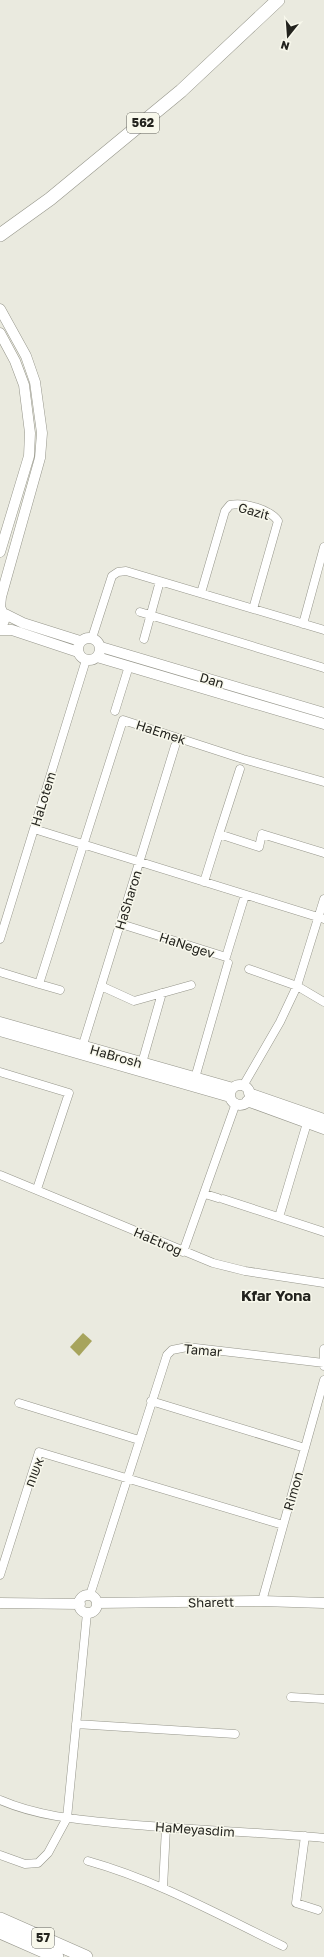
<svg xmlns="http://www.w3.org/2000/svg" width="324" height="1957" font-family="'Golos Text',Heebo,sans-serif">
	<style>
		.water { fill: #a7a45c }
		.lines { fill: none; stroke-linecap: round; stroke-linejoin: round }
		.minor-casing { stroke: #96968b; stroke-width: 9 }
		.tertiary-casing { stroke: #96968b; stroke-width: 11 }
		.primary-casing { stroke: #96968b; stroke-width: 14 }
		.trunk-casing { stroke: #96968b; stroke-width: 14 }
		.minor { stroke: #fff; stroke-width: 8 }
		.tertiary { stroke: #fff; stroke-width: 10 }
		.primary { stroke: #fff; stroke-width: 13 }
		.trunk { stroke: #fff; stroke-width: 13 }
		.labels { text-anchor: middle; stroke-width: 3; stroke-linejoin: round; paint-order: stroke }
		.shield { fill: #f8f8ec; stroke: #63635c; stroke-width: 1 }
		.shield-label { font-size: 12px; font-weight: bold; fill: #23231e }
		.street-label { font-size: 13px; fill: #23231e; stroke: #f8f8ec }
		.quarter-label { font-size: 15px; font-weight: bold; fill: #23231e; stroke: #f8f8ec }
	</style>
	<rect width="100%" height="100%" fill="#eaeadf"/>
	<path class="water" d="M83,1333L92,1341L79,1356L70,1347Z"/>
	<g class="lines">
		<defs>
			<path id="minor" d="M201,593L225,511L230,505C243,502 270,509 278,521L253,609
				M140,612L324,668
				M303,624L324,547
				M92,638L112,576L118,572L126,571L324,630
				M144,639L160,581
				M115,711L129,666
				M34,829L324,919
				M219,834L240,769
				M204,882L219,834L259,847L262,834L324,853
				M121,924L226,957L245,895
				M0,939L86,660
				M249,969L297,986L324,1002
				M0,972L39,984L123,720L243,759L324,782
				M39,984L60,990
				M101,986L134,1001L191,985
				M81,1051L175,746
				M142,1063L162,993
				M0,1072L69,1093L37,1189
				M195,1078L228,963
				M243,1086L280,1022L297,986L324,899
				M0,1175L213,1263L245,1271L324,1283
				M205,1194L218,1198
				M223,1199L324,1232
				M279,1217L307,1123
				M183,1252L236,1103
				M324,1349V1366
				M151,1401L305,1448
				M19,1403L139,1440
				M0,1575L39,1452L283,1525
				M90,1595L167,1355L172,1350L187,1347L324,1363
				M262,1601L324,1380
				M291,1697L324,1699
				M76,1724L235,1734
				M0,1800C39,1817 82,1820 124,1824C191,1830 258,1832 324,1838
				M305,1836L296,1903L318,1910
				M0,1855L25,1864L38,1863L48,1853L67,1818L87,1613
				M88,1861C156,1880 219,1915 283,1946
				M163,1888L166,1827"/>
			<path id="tertiary" d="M0,309L26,356L35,382L42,433L40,458L1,597L0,607L5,618L0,630
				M0,333L15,361L24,385L30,433L29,456L0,552
				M5,614L23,623L80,641
				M1,630H12L78,652
				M78 649a11 11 0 1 1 22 0a11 11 0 1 1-22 0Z
				M101,647L324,713
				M97,657L324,724
				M0,1022L233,1088
				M0,1031L230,1097
				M230 1095a10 10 0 1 1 20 0a10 10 0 1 1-20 0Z
				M249,1093L324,1119
				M247,1101L324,1129
				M79 1604a9 9 0 1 1 18 0a9 9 0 1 1-18 0Z
				M0,1603L80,1604
				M97,1603L262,1601L324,1603"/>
			<path id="primary" d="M0,235L50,199L181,91L278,0"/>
			<path id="trunk" d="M0,1919L86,1957
				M0,1932L57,1957"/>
		</defs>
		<use href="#minor" class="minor-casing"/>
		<use href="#tertiary" class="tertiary-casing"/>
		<use href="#primary" class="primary-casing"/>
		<use href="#trunk" class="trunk-casing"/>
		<use href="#minor" class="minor"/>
		<use href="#tertiary" class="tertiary"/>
		<use href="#primary" class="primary"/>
		<use href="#trunk" class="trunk"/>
	</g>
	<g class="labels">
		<g class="shield">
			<rect x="127" y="113" width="32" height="20" rx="3"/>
			<rect x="32" y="1928" width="22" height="20" rx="3"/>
		</g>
		<g class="shield-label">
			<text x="143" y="127">562</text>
			<text x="43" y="1942">57</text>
		</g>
		<g class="street-label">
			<text transform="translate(254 511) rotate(16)" y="5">Gazit</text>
			<text transform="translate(212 680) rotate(17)" y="5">Dan</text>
			<text transform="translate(161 732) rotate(18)" y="5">HaEmek</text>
			<text transform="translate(43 799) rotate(-73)" y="5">HaLotem</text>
			<text transform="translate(128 900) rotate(-73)" y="5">HaSharon</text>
			<text transform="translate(187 945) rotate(18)" y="5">HaNegev</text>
			<text transform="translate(116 1056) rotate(16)" y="5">HaBrosh</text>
			<text transform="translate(158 1241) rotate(23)" y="5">HaEtrog</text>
			<text transform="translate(203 1350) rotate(5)" y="5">Tamar</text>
			<text transform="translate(34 1472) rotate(-69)" y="5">אשוח</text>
			<text transform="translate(293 1491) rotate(-74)" y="5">Rimon</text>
			<text transform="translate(211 1602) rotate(-1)" y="5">Sharett</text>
			<text transform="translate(195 1829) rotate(4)" y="5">HaMeyasdim</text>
		</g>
		<g class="quarter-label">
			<text x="276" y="1301">Kfar Yona</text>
		</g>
	</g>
	<g transform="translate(288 36) rotate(197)" stroke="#f8f8ec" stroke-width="3" paint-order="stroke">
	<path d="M0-3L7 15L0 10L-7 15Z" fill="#23231e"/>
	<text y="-6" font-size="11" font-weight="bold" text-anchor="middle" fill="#23231e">N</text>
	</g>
</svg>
